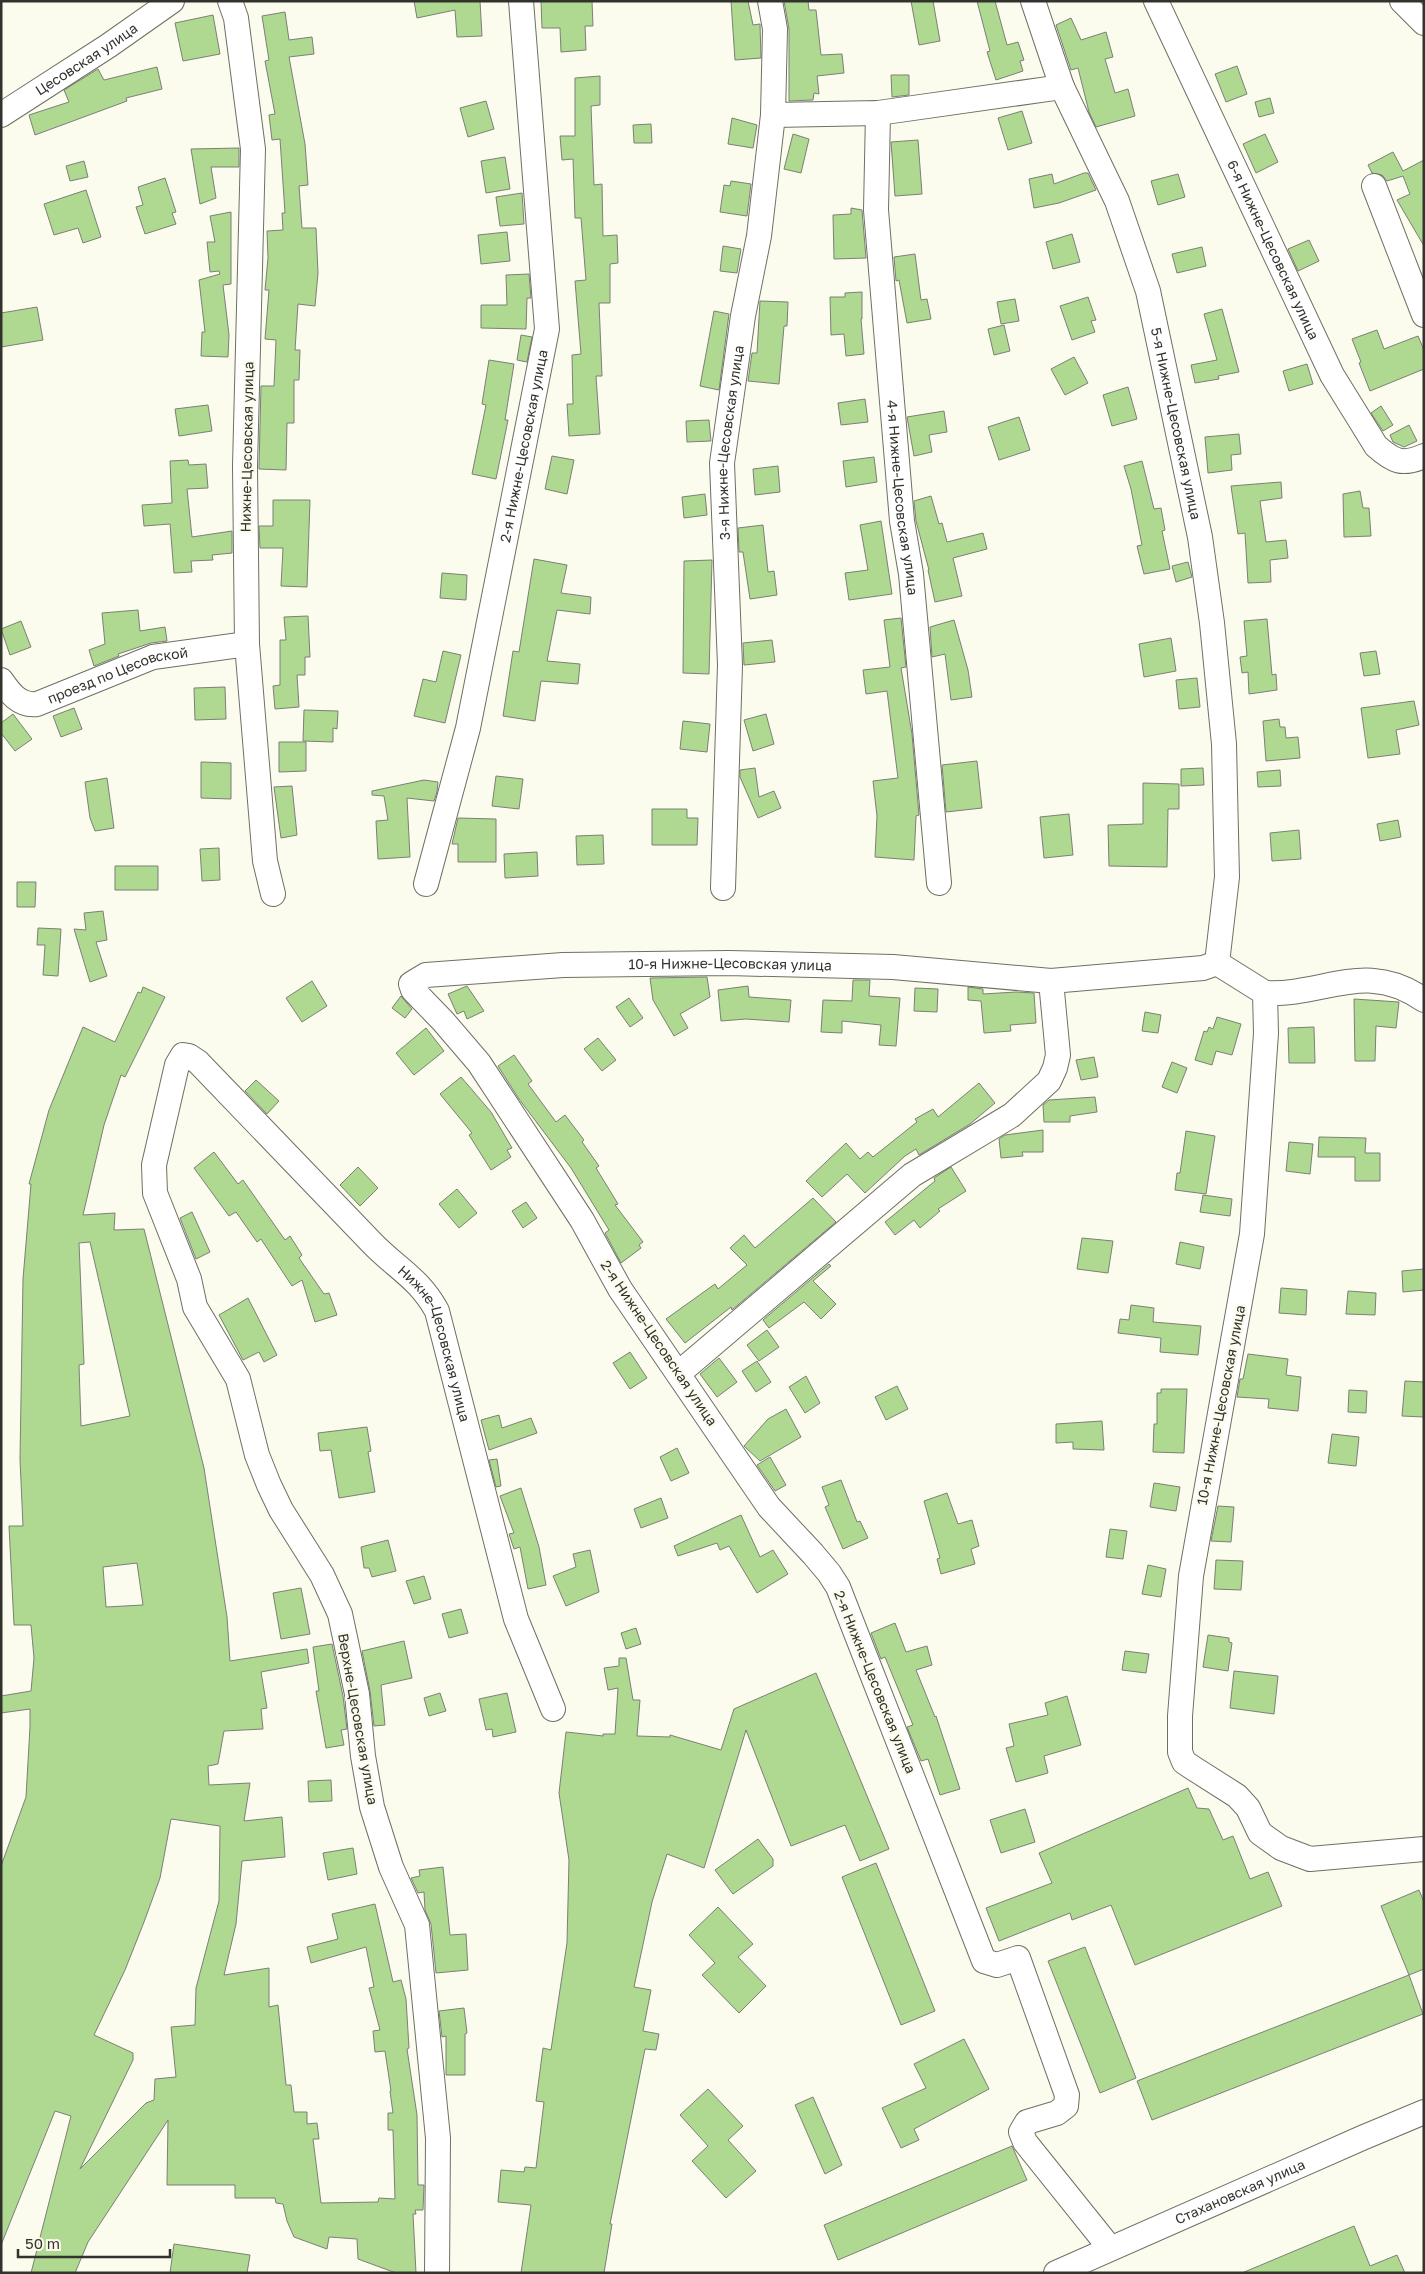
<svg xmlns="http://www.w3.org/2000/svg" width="1425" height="2274" font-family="'Golos Text',sans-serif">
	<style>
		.building { fill: #afd890; stroke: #7b8176; fill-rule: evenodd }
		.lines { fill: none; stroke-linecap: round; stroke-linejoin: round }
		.street-casing { stroke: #6f6f64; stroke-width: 26 }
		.street { stroke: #fff; stroke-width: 24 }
		.labels { text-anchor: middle; stroke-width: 5; stroke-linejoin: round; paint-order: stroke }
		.street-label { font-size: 14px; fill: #33332e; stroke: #fbfbee }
	</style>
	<rect width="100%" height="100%" fill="#fbfbee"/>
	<path class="building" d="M414,1H480L482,36L457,37L455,10L417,18Z
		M541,1H592L593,26H585L586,50L561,52L560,28H542Z
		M731,1H748L753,25L760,24L761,58L735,60Z
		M784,1H808L809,10H816L821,55L842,54L844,73L817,76L819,94L814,93L813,100L789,101V29Z
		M911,1H933L940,41L919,45Z
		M977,1H995L1007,45L1018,42L1024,60L1020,61L1023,71L996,80L987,52L990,51Z
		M285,12L289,40L312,37L314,54L289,57L305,144L308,185L299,186L302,228H316L318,273L315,306L298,304L295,350H300L299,380H294V423H287L286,470L259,469V466L261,386H274L276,340L265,339L269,290H265L268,258L267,231L283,230L282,213H285L280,139L272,140L269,115L275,114L265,61L269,60L262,16Z
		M213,15L220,54L183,61L175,23Z
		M1071,18L1081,40L1106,32L1113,57L1105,59L1115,93L1128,89L1135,116L1096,127L1089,112L1078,68L1071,70L1056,25Z
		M1237,66L1247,94L1226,102L1215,74Z
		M157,67L162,89L126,98L127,101L35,135L29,115L69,102L64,90L98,69L104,80Z
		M891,75H909V95L892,97Z
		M600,76V105L591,106L594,185L602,184L603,236L617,235L618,263L610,264V303H599L602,376H596L600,434L569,436L567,404H573L572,355L581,354L575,281L586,280L581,218H575L573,159L562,160L560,136H575V78Z
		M1270,98L1274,113L1259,117L1255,102Z
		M486,101L494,129L468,137L460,108Z
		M1022,111L1032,143L1008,150L998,118Z
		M732,118L757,125L753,148L728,144Z
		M651,124L652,143H634L633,125Z
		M793,134L809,139L801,173L784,169Z
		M1265,134L1278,162L1256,173L1243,144Z
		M918,140L922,194L895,196L891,142Z
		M239,148V167H211L216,198L200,204L191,149Z
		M1393,152L1403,171L1424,160V246L1397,200L1410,194L1403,176L1387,181L1382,175L1372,173L1368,165Z
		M505,157L510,189L486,193L481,161Z
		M84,161L88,177L70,181L66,166Z
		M1084,173H1088L1096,190L1059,203L1034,208L1029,179L1052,174L1054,184Z
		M1178,174L1185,197L1158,205L1151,181Z
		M165,178L176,212L172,213L176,224L145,234L136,207L143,205L138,187Z
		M731,181L751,184L747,216L720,212L724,185L730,186Z
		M86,190L101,237L83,243L78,228L54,235L44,204Z
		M522,193L524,224L500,226L496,197Z
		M851,208L862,210L866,258L834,259L833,215L851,214Z
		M231,212V284L223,285L229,335L228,357L201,356L202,332H205L199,280L220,274L219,271L210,272L207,242H215L210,216Z
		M507,232L510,261L481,264L478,235Z
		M1072,234L1080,262L1053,269L1046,242Z
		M1309,240L1319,261L1298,271L1288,249Z
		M723,246L741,249L737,273L720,271Z
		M1202,247L1206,266L1177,273L1172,254Z
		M915,254L921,300L927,299L931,319L907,323L899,280L896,281L894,257Z
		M529,274L531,298H527L526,329L481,328V305H507L506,275Z
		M862,292V319H861L864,354L846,356L844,334L831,335L830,297H845V293Z
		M1088,297L1096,320L1091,321L1095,332L1072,340L1060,306Z
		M1015,299L1019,321L1001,324L997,302Z
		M760,301L788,302L787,326H784L779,384L748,381L752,353H757Z
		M37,307L43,340L1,347V313Z
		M1222,309L1239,372L1218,376L1219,379L1195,383L1191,365L1217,360L1204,314Z
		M714,311L729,314L719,390L700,386Z
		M1004,325L1010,351L994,355L988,329Z
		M1377,330L1384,349L1418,336L1424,350V369L1370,391L1359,363L1361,362L1352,339Z
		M521,335L532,337L527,362L517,360Z
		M1074,357L1088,383L1065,395L1051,369Z
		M489,360L514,364L505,420H508L496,479L472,474L486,405L482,404Z
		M1307,364L1313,384L1289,391L1283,371Z
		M1128,387L1137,419L1112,426L1103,395Z
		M865,399L868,422L841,425L838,403Z
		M208,405L212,431L179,436L175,409Z
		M1381,406L1393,425L1383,431L1371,413Z
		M944,411L947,432L929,435L932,452L914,456L907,417Z
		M1019,417L1030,450L999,460L988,427Z
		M709,420L711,441L687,442L686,421Z
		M1409,425L1417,441L1404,447L1393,442L1390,435Z
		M1239,434L1241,454L1231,455L1232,470L1208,473L1205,437Z
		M552,456L574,460L567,494L545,489Z
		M874,457L877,482L846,487L843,461Z
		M188,460L189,465L206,464L208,488L187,489L192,537L232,531V553L212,555L213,560L191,561L192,572L174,573L170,524L144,526L142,505L172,503L170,461Z
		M1142,461L1154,509L1161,508L1165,530L1162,531L1170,569L1144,574L1137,546L1142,545L1131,489L1124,466Z
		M778,466L780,492L755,495L753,469Z
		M1281,482L1282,498L1260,501L1266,542L1286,540L1288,558L1270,560L1271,582L1248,583L1245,533L1238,534L1231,486Z
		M1360,491L1363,508H1369L1371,536L1344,537L1343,494Z
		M705,494L707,515L684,518L682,497Z
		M931,496L939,524L942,523L947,542L983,533L987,549L953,558L962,596L935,602L928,570H929L916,521L914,501Z
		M273,500H310L307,587L281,586L283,548H260L259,526H273Z
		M881,521L892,594L849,600L845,573L868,570L860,525Z
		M763,525L768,572L774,571L777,595L750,599L743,552H739L738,528Z
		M534,559L567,565L561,593L591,597L590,614L557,610L547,661L580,664L578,684L541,681L535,721L503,716L513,651L519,652Z
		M712,560L709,674L683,673L684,561Z
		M1188,562L1192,577L1176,582L1172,566Z
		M442,573L467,575L466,600L440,598Z
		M138,610L140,631L165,627L167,641L151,643L118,654L119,656L94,666L89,650L105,644L102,613Z
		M308,616L310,657H305V675H297L299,707L275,709L273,686L280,685V640H286L284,617Z
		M901,618L906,667L901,668L912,734L919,815L916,816L914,860L875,857L877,816L873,781L898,778L887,691L866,694L863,670L890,667L884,620Z
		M1267,619L1272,675L1276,674L1277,690L1249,694L1248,672L1242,673L1240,657L1247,656L1244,621Z
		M954,620L968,670L972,697L951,700L945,654L932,657L930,627Z
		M21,621L31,647L10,655L1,629Z
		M1171,638L1176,671L1144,677L1139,644Z
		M772,640L775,662L744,665L743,643Z
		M443,651L461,655L445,723L414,716L423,679L436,682Z
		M1376,651L1380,674L1364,676L1360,653Z
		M1197,678L1200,707L1179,709L1176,680Z
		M225,687L226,719L195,720L194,688Z
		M1414,701L1419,725L1396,730L1400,754L1368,758L1361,708Z
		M74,708L82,729L61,737L53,716Z
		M304,710L338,711L337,729L333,728V742L303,741Z
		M13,714L32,739L15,751L1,733V723Z
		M766,714L774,744L753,751L744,720Z
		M1279,719L1280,727H1285L1286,738L1298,737L1300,758L1266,761L1263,721Z
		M683,721L710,724L707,752L680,749Z
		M279,742H306V771L279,772Z
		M977,761L982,808L946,812L942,765Z
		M201,762L231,763V799L201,798Z
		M755,768L759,797L774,791L781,808L758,818L740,777V770Z
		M1203,768L1204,785L1181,786V769Z
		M1280,770L1281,786L1258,787L1257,772Z
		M496,776L523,779L519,809L492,806Z
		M107,778L114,828L95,831L90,818L85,782Z
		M424,780L438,782L437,792L434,801L407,798L410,857L378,859L376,821L388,820L384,796L372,795V791Z
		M1143,783L1179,784V809H1168L1167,867L1109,866L1108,825L1143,824Z
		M292,786L297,835L281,838L274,787Z
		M652,809H687V818H698L697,845H652Z
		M1069,814L1073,855L1044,858L1040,817Z
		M458,818L496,819V862H458V844H452Z
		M1398,820L1401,837L1380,841L1377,824Z
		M1299,830L1301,859L1272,861L1270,833Z
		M603,835L604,864L577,865L576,836Z
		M219,848L220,880L202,881L200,849Z
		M537,852L538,876L505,878L504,854Z
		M115,866H158V890H115Z
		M17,882H36L35,907H17Z
		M103,911L107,940L96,942L107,976L90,982L74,929L86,930L84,913Z
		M38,928L61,929L58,976L43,975L45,945H37Z
		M707,977L710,997L680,1014L688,1028L674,1036L653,1000L650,978Z
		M853,980H870L869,996L900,998L896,1046L879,1045L881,1025L842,1021V1033L821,1032L823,1000L852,1001Z
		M312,981L327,1006L302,1022L286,998Z
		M467,986L484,1011L467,1019L464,1011L457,1014L448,994Z
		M748,986L749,997L791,1000L789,1022L746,1019L721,1021L718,990Z
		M143,987L165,997L125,1077L121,1075L104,1125L83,1215L115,1213L114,1230L144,1229L204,1468L227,1617L230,1661L307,1649L309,1663L261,1672L267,1708L261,1709L263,1729L224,1731L218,1764L208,1766L209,1785L250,1783L244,1821L282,1817L285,1857L242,1861L236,1924L224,1975L269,1968V2007L278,2005L286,2085H291L294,2112H307V2124L317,2123L319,2139H313L321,2203L378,2202L379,2198L395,2199L393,2130H388V2113H393L390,2091H391L385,2051L375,2052L373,2031L380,2030L369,1988L374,1987L366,1947L311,1963L307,1947L338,1939L332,1914L375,1904L393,1982L401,1980L406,1999L409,2048L407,2049L417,2115L418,2185H424L423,2210H415L416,2214H413L416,2273H396L358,2259L357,2239L329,2237L327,2249L294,2237L287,2221L283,2204L276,2203L275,2198H235V2185H167L168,2120L88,2242L75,2273H31L71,2116L55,2111L1,2245V1866L26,1797L30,1727V1709L1,1713V1696L31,1691L34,1658L31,1625H14L9,1526H23L20,1459L23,1279L31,1184H29L49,1110L83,1027L115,1042L138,992L141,993ZM90,1242L130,1416L81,1426L79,1365L84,1364L79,1243ZM137,1563L143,1605L106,1607L103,1567ZM171,1819L220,1826L219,1901L196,1988L195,2025L171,2027L176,2077L155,2079L154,2100L146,2103L80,2169L133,2060V2053L94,2035L125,1970L144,1922L160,1878Z
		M968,987L983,989V994L1016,992L1034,993L1036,1023L1010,1025L1011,1031L984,1033L981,1001L968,1000Z
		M915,988L938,989L937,1012L914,1011Z
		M401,996L412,1009L405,1018L392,1008Z
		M629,998L643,1018L630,1027L616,1007Z
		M1354,999L1399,1002L1396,1028L1376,1026L1375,1061H1355Z
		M1145,1012L1161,1015L1158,1033L1142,1031Z
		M1217,1017L1241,1024L1232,1055L1216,1051L1212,1065L1195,1060L1204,1031L1207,1032L1209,1027L1213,1029Z
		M1314,1027L1315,1063H1289L1288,1028Z
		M426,1028L444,1051L414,1075L396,1053Z
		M598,1038L616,1060L602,1071L584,1049Z
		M514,1055L532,1081L528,1084L556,1122L565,1115L584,1140L582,1142L599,1166L596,1168L618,1204L615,1205L643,1242L639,1245L641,1248L621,1263L605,1233L609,1230L571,1168L519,1099L498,1066Z
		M1094,1057L1098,1077L1081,1080L1076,1060Z
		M1172,1062L1187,1068L1177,1093L1162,1087Z
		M461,1077L491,1112L512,1148L507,1150L511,1157L491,1170L469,1135L472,1133L440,1094Z
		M256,1080L279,1101L267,1114L245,1091Z
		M979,1083L995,1103L970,1124L919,1155L916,1149L905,1156L865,1193L847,1174L822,1197L806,1181L846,1143L860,1159L868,1152L873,1157L917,1122L915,1119L933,1109L938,1117Z
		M1095,1097L1097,1112L1070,1116V1122H1044L1043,1105L1049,1100Z
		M1043,1130V1152H1022L1023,1156L1001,1158L999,1139L1005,1135Z
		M1186,1131L1215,1136L1206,1194L1175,1190L1177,1173H1180Z
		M1319,1137L1366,1138L1365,1153H1380V1181H1355V1157H1318Z
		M1289,1142L1313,1144L1310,1174L1286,1171Z
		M214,1152L238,1184L243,1180L285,1240L290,1236L302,1255L299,1258L324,1294L329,1293L337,1315L315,1322L302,1280L292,1286L261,1239L257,1242L236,1212L229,1216L194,1168Z
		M358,1167L378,1188L360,1206L340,1185Z
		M951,1167L966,1191L938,1209L940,1211L920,1228L914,1220L895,1235L885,1222L935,1181L934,1178Z
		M457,1189L477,1213L459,1228L439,1204Z
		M1203,1195L1232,1199L1230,1216L1200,1212Z
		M813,1198L836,1222L732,1310L731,1307L685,1343L666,1319L715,1284L718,1289L747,1265L730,1248L744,1235L755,1248Z
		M526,1202L537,1218L523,1228L512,1211Z
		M192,1212L210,1252L196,1259L180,1218Z
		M1082,1238L1113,1241L1108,1273L1077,1269Z
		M1180,1242L1204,1247L1200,1269L1176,1264Z
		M829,1264L831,1266L813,1281L836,1304L821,1319L804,1302L769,1328L763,1320Z
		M1424,1269V1290L1403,1292L1402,1271Z
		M1281,1288L1307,1290L1306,1315L1279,1313Z
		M1348,1291L1376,1293L1375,1315L1346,1314Z
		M248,1298L277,1355L264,1362L259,1352L243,1360L219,1315Z
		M1131,1305L1154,1308L1153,1322L1201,1326L1198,1355L1160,1352L1161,1338L1118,1333L1120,1319L1129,1320Z
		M767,1330L779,1347L759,1361L747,1345Z
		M630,1352L647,1378L630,1389L613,1363Z
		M1248,1354L1288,1359L1286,1375L1301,1377L1298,1411L1268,1408L1269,1399L1237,1397L1240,1379H1243Z
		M719,1358L737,1382L717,1397L700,1374Z
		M757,1361L771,1382L756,1392L742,1371Z
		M806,1376L820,1403L805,1413L789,1387Z
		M1405,1381L1424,1382V1417L1402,1416Z
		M897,1386L908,1409L886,1420L875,1397Z
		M1161,1389H1187L1184,1453L1153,1452L1154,1424H1157V1393H1161Z
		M1349,1390L1367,1391L1366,1413L1348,1412Z
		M786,1409L801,1437L760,1461L744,1446L768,1419Z
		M499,1415L502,1428L531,1418L537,1433L489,1450L481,1420Z
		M1102,1421L1104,1450L1073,1449V1442L1056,1443V1424Z
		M367,1427L371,1451L368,1452L375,1492L339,1498L331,1450L320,1451L318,1433Z
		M1332,1434L1359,1437L1356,1466L1328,1463Z
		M677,1448L689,1473L671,1481L660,1457Z
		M770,1457L786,1485L775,1491L757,1465Z
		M497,1459L501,1486L496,1487L489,1460Z
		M841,1480L857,1522L860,1521L868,1538L843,1549L825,1507L829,1505L822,1487Z
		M1154,1483L1180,1487L1176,1511L1150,1507Z
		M521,1488L539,1547L546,1585L528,1589L520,1547L514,1549L509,1534L514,1533L500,1496Z
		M947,1493L958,1524L972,1520L979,1546L971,1549L975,1564L941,1574L937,1559L940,1558L924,1501Z
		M661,1498L668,1518L641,1528L634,1509Z
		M1218,1506L1234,1507L1231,1542L1211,1541Z
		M741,1515L760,1557L773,1550L788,1574L757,1593L729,1546L720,1550L717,1543L678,1556L674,1546Z
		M1110,1529L1127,1531L1123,1559L1106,1557Z
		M388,1540L396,1571L372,1577L369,1568H364L361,1547Z
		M590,1550L599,1592L566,1606L553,1576L576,1567L573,1554Z
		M1216,1560L1243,1561L1241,1590L1214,1589Z
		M1148,1565L1166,1569L1161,1597L1142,1594Z
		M424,1576L431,1599L414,1604L406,1581Z
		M301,1588L310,1634L281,1639L273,1593Z
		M461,1609L468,1633L449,1638L442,1614Z
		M895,1623L906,1652L927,1646L932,1665L916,1670L935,1717L936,1716L960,1789L940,1795L928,1759L921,1761L907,1727L913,1725L885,1657L881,1659L871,1633Z
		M636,1628L641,1644L626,1649L621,1633Z
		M1208,1635L1229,1638V1642L1232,1643L1228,1671L1203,1667Z
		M404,1641L412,1678L381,1685L385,1725L374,1726L370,1691L362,1651Z
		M332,1644L343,1696L347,1729L341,1730L344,1745L326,1748L316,1691H319L313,1647Z
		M1125,1651L1149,1654L1146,1673L1122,1670Z
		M619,1658H626L633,1700H640L637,1736L670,1737V1735L721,1750L734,1709L816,1673L889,1849L860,1861L845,1825L791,1846L746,1730L704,1868L667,1854L652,1902L634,1987L651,1990L643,2031L659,2034L656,2050L645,2049L610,2224H612L604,2273H521L531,2205L498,2202L501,2170L524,2172L525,2167L536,2168L544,2102L536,2101L543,2048L551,2050L567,1943L569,1860L559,1793L566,1732L603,1736V1734H615L618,1688L608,1690L604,1668L619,1666Z
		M1234,1671L1278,1676L1274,1714L1230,1708Z
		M440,1693L446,1711L429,1716L424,1698Z
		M507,1693L516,1732L493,1737L492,1729L486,1730L479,1699Z
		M1067,1696L1081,1745L1044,1756L1048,1773L1016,1782L1006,1748L1014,1746L1009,1724L1048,1715L1045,1703Z
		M331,1780L332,1801L309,1802L308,1781Z
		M1188,1788L1197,1808L1209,1809L1223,1840L1233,1836L1250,1879L1268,1872L1282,1906L1135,1965L1111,1905L1072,1920L1070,1913L999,1941L986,1908L1052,1883L1039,1853Z
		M1025,1809L1035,1842L1001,1853L990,1820Z
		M758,1839L773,1859V1866L733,1894L715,1870Z
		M353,1848L357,1874L328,1880L323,1853Z
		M876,1863L935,2011L901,2025L842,1877Z
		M443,1867L450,1935L466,1934L468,1970L436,1973L431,1924L425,1910L424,1892L418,1893L411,1878L420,1876L419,1870Z
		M1419,1890L1424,1902V1969L1409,1975L1381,1906Z
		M718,1907L753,1944L738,1957L766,1986L739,2013L702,1975L715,1963L689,1935Z
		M1085,1947L1136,2078L1100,2093L1048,1961Z
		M1409,1975L1423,2014L1152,2120L1137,2081Z
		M464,2008L467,2033L465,2034V2075H446V2036L442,2037L439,2011Z
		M964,2039L989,2089L914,2129L919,2140L901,2148L882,2108L926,2088L914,2064Z
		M708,2089L743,2126L728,2140L756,2171L726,2198L692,2161L708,2146L680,2115Z
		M813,2097L842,2165L825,2174L795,2105Z
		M1012,2146L1027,2180L838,2260L824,2225Z
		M1354,2226L1370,2266L1397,2255L1405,2273H1242Z
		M174,2244L250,2255L247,2273H170Z"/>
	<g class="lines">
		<defs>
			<g id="street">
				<path d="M230,1L236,18L253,149L245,466L247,644L265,861L273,894"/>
				<path id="s1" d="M1033,1L1062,87L1117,201L1148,291L1200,537L1212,623L1224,744L1227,877L1217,963"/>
				<path id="s2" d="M1156,1L1332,375L1376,446C1393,461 1402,466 1424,456"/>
				<path d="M1402,1L1424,23"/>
				<path id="s3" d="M878,113L876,210L902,521L911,574L939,883"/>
				<path id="s4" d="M1,115L108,46L172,1"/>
				<path d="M773,115L878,113L1062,87"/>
				<path d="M1374,186L1424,315"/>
				<path id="s5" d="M1,680C10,693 19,706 37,704L153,657L247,644"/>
				<path id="s6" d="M426,884L468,728L547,329L521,1"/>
				<path id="s7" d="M723,888L730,665L722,463L743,316L759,236L773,115L775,29L770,1"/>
				<path d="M1217,963L1265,993L1266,1033L1252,1234L1191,1576L1180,1716V1752L1184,1762L1193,1768L1237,1796L1248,1808L1260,1833L1281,1848L1310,1859L1424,1849"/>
				<path d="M1265,993C1325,996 1366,959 1424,1000"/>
				<path d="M679,1373L912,1175L1012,1115L1049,1081L1055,1068L1058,1055L1051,981"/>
				<path id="s8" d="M1110,2248L1025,2142L1021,2132L1027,2122L1057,2113L1066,2106L1067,2095L1018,1958L997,1965L984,1961L838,1587L829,1573L813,1554L769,1507L620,1289L582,1220L479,1063L443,1021L413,990L411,984L426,975L563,965L728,963L893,967L1051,981L1203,968L1217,963"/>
				<path id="s9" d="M437,2273L438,2138L417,1925L391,1867L372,1807L363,1756L357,1694L340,1614L322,1575L281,1510L269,1485L257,1455L238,1379L195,1307L189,1279L155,1193L154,1165L177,1065L183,1055L189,1056L198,1062C256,1122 314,1183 372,1243C396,1268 419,1278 437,1311L516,1619L553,1709"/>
				<path id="s10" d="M1056,2273L1362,2138L1424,2112"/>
			</g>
		</defs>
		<use href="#street" class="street-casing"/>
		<use href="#street" class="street"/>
	</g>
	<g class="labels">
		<g class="street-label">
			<text dy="5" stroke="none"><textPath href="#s4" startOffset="102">Цесовская улица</textPath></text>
			<text dy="5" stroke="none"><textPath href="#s2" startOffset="275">6-я Нижне-Цесовская улица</textPath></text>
			<text dy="5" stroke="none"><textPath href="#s1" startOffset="448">5-я Нижне-Цесовская улица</textPath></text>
			<text dy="5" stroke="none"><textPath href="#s7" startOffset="446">3-я Нижне-Цесовская улица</textPath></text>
			<text dy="5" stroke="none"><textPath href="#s6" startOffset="449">2-я Нижне-Цесовская улица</textPath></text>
			<text transform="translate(247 447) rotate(-89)" y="5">Нижне-Цесовская улица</text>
			<text dy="5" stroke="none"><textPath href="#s3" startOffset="386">4-я Нижне-Цесовская улица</textPath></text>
			<text dy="5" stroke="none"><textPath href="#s5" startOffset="132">проезд по Цесовской</textPath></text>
			<text dy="5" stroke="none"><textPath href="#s8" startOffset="1858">10-я Нижне-Цесовская улица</textPath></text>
			<text transform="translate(659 1343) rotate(56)" y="5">2-я Нижне-Цесовская улица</text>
			<text dy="5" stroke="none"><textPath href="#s9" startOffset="1668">Нижне-Цесовская улица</textPath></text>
			<text transform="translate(1221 1405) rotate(-79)" y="5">10-я Нижне-Цесовская улица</text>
			<text transform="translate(875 1682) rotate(68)" y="5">2-я Нижне-Цесовская улица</text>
			<text transform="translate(358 1719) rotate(80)" y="5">Верхне-Цесовская улица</text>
			<text dy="5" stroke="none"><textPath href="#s10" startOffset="201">Стахановская улица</textPath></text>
		</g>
	</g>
	<rect width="1425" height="2274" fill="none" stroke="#33332e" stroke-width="5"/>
	<path d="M18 2249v8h152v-8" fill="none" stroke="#33332e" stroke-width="2.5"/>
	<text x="25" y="2249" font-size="15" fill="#33332e" stroke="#fbfbee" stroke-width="4" paint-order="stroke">50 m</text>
</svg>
